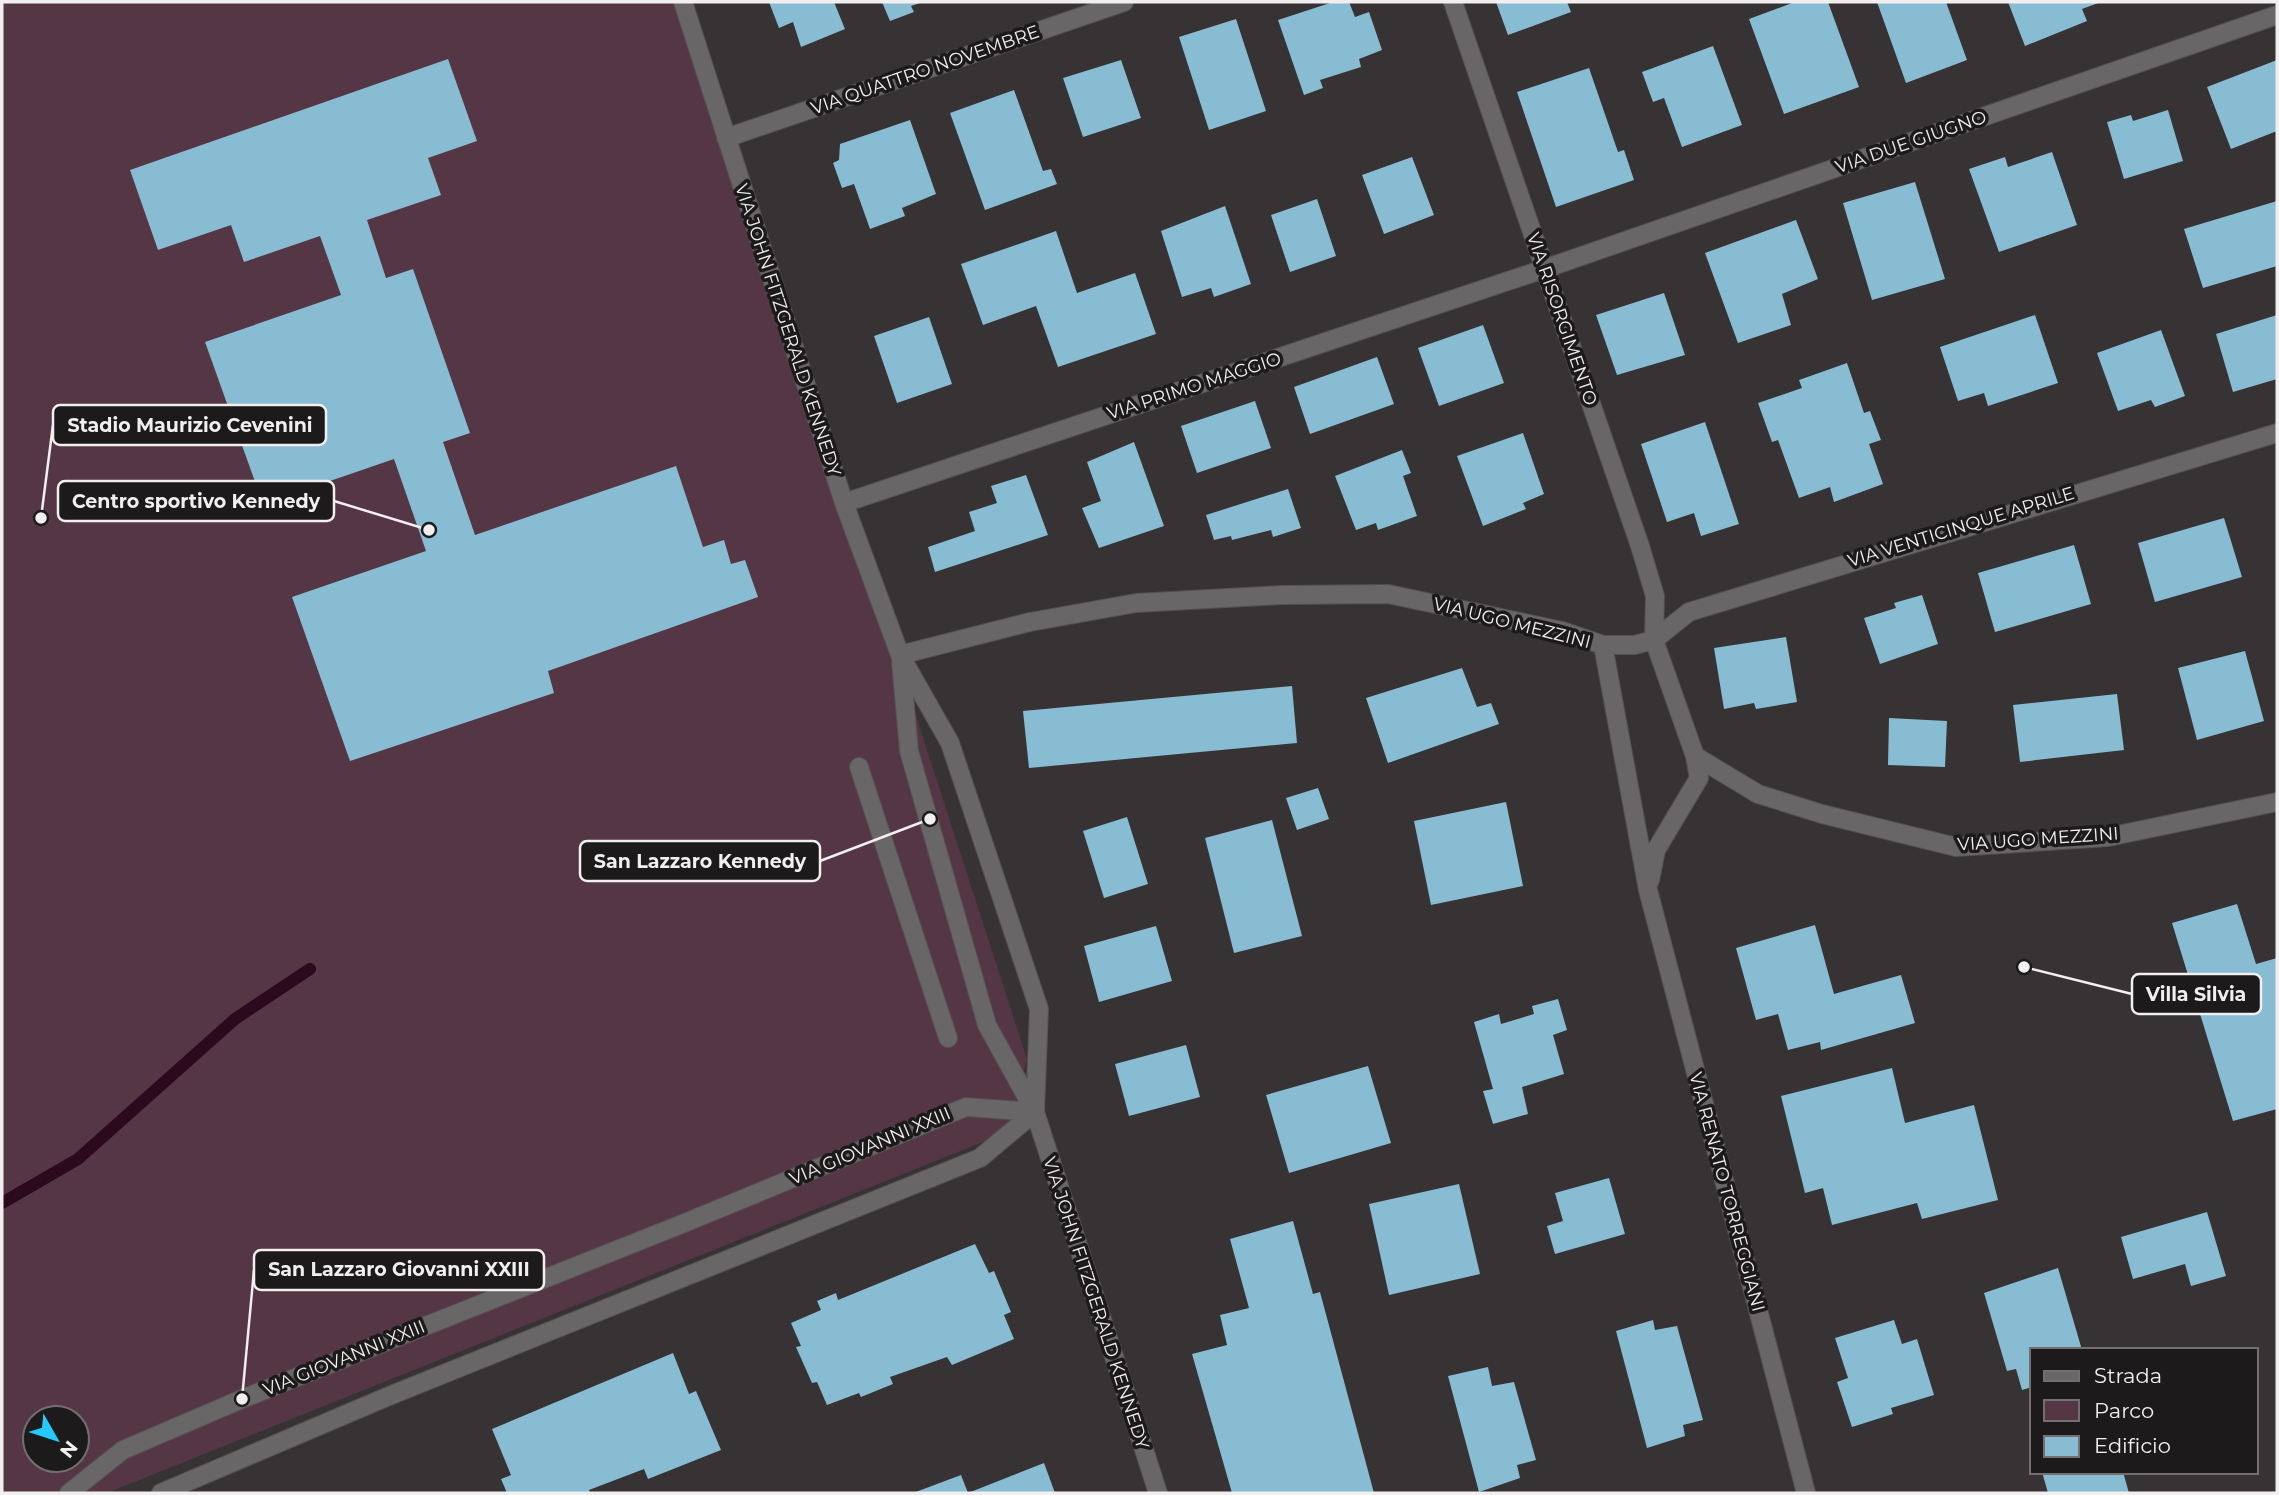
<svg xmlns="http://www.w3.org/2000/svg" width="2279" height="1495" font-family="Montserrat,sans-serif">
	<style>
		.green { fill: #553645; fill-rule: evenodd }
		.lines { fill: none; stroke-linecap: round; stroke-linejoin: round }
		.stream { stroke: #2c091c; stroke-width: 12 }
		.building { fill: #88bcd3 }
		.lane-casing { stroke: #555052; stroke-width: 20 }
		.street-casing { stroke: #555052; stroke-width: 20 }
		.lane { stroke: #696668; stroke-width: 18 }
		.street { stroke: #696668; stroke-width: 18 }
		.labels { text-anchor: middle; stroke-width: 7; stroke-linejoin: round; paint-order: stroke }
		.street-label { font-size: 18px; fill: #f2eff0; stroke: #1d1a1b }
		.leader { fill: none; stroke: #f2eff0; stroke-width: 2.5 }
		.callout-dot { fill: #f2eff0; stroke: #1d1a1b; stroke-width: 2.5 }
		.callout { fill: #1d1a1b; stroke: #f2eff0; stroke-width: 2.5 }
		.callout-label { font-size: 19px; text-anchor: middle; font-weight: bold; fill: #f2eff0 }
	</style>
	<rect width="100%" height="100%" fill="#373234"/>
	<path class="green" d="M2,2H685L1027,1059L1008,1132L107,1493H2ZM35,1418H77V1460H35Z"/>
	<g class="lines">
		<path class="stream" d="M2,1203L78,1159L235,1019L310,969"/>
	</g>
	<path class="building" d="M769,2H834L845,29L801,47L793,22L779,28Z
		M882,2H923L911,6L914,12L890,21Z
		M1333,2H1349L1355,17L1369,12L1382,50L1359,59L1361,67L1320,80L1323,88L1304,95L1278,20Z
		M1496,2H1567L1571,12L1508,35Z
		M1795,2H1828L1859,87L1784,114L1749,19Z
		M1877,2H1946L1967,60L1906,83Z
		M2008,2H2101L2082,9L2087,21L2025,46Z
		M1236,19L1266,111L1209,130L1179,37Z
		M1713,46L1742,125L1682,147L1664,98L1653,102L1642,72Z
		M448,59L477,141L428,158L441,195L367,220L386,278L413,269L470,433L443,442L475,535L676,466L703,547L724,540L731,564L745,560L758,597L548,671L554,693L350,761L292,597L426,551L394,459L263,504L205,342L341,295L320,236L244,262L231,225L158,250L130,170Z
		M1121,60L1141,118L1083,137L1063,78Z
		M2277,60V131L2231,149L2207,87Z
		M1589,68L1618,152L1624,150L1634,180L1556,207L1517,92Z
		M1014,90L1043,171L1051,169L1057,184L985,210L950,113Z
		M2168,110L2183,161L2124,179L2107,122L2131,115L2133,121Z
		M910,120L936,194L902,208L905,216L870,229L854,184L842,188L833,163L839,160L840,144Z
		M2052,152L2077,225L1999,252L1969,169L2005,157L2008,167Z
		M1412,157L1434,215L1384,234L1362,175Z
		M1915,182L1945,279L1872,300L1843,203Z
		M1317,199L1336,256L1290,272L1271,215Z
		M2277,201V266L2203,288L2184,229Z
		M1225,206L1251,284L1214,297L1211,288L1182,297L1161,231Z
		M1796,220L1818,279L1782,294L1791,325L1738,343L1705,253Z
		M1056,231L1077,293L1135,273L1156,334L1058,367L1036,306L983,325L961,264Z
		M1664,293L1685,355L1617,375L1596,315Z
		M2035,315L2058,383L1988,406L1984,393L1958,401L1940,347Z
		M2277,315V379L2233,392L2216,334Z
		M929,317L952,384L897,403L874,336Z
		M1483,325L1504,383L1439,406L1418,348Z
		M2161,330L2185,396L2155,407L2151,400L2118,411L2097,353Z
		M1377,357L1394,404L1310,434L1294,387Z
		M1847,363L1864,413L1870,411L1881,440L1869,444L1883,484L1834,502L1830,487L1799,498L1778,440L1772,442L1758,403L1802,388L1799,380Z
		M1255,401L1271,448L1197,473L1181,426Z
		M1705,422L1739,524L1701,536L1694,513L1667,522L1641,444Z
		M1523,433L1544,494L1523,503L1526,509L1483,526L1457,456Z
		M1134,442L1164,526L1099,548L1082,508L1101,501L1087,462Z
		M1402,450L1411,473L1403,476L1417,516L1378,530L1376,523L1356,530L1335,476Z
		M1026,475L1048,535L935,572L928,547L975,531L969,512L997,503L991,486Z
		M1288,489L1301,528L1273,537L1271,530L1232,540L1231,536L1214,540L1206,515Z
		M2224,518L2242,577L2155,602L2138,543Z
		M2074,545L2091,604L1995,632L1978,573Z
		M1922,595L1938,644L1880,664L1864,618L1896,608L1894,603Z
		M1786,637L1797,702L1756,709L1754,703L1724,709L1714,648Z
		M2245,651L2264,721L2197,740L2178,668Z
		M1462,668L1477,707L1491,703L1499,724L1388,763L1366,698Z
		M1292,686L1297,743L1029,768L1023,711Z
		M2117,694L2124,750L2020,762L2013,705Z
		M1889,718L1947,721L1945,767L1888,765Z
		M1318,788L1329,819L1297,830L1286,798Z
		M1506,802L1523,886L1431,905L1414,821Z
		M1127,817L1148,884L1104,898L1083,831Z
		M1272,820L1302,936L1234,953L1205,838Z
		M2237,904L2256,964L2277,958V1109L2233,1121L2172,923Z
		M1815,925L1834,994L1901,975L1915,1023L1821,1050L1820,1042L1788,1050L1778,1014L1756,1020L1736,948Z
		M1156,926L1172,981L1099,1002L1084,946Z
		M1558,999L1567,1030L1553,1035L1564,1074L1522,1087L1528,1114L1493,1124L1483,1091L1493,1089L1474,1022L1499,1014L1501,1024L1534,1014L1532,1006Z
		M1186,1045L1200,1097L1129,1116L1115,1064Z
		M1368,1066L1391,1143L1289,1173L1266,1095Z
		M1892,1068L1905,1123L1974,1105L1998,1200L1922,1219L1917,1203L1832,1225L1823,1188L1805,1193L1781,1096Z
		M1609,1178L1625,1234L1555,1254L1547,1226L1563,1221L1555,1193Z
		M1459,1184L1480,1274L1389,1295L1369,1204Z
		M2207,1212L2226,1276L2191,1286L2185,1264L2133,1279L2121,1237Z
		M1293,1221L1313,1294L1320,1292L1374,1493H1232L1192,1354L1227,1345L1220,1315L1249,1308L1230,1239Z
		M975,1244L989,1273L994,1271L1011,1312L1004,1315L1014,1339L952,1365L947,1357L890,1377L893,1384L861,1397L859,1393L827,1405L817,1382L812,1383L796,1347L801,1346L791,1323L821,1310L817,1301L836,1293L838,1300Z
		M2058,1268L2082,1350H2032V1387L2022,1390L2016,1369L2007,1371L1984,1293Z
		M1653,1320L1655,1330L1677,1326L1703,1420L1683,1425L1685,1436L1647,1448L1616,1331Z
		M1894,1320L1902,1344L1917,1339L1934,1395L1891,1408L1893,1414L1852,1427L1837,1382L1848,1378L1835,1338Z
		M673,1353L689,1394L696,1391L721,1450L648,1479L644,1469L589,1490L590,1493H507L501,1479L511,1475L492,1429Z
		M1488,1367L1492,1386L1514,1382L1536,1460L1517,1465L1520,1478L1479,1492L1448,1376Z
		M1044,1463L1055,1493H913L961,1475L968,1493Z
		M2042,1472H2123L2129,1493H2048Z"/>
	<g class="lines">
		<defs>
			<path id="lane" d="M859,767L948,1038"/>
			<path id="street" d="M683,2L844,503L900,655L950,743L1039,1009L1035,1112
				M1453,2L1640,546L1655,596L1654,640
				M726,138L1124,2
				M844,503L1544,269L2277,15
				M1654,640L1689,612L2277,433
				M1603,645L1648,890L1806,1493
				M900,655L1030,622L1136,603L1282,595L1388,594L1562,631L1603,645H1634L1654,640L1695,756L1758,794L1822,814L1956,847L2108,837L2277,802
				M901,662L909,751L987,1025L1035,1112L1158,1493
				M1650,880L1656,850L1699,778L1695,756
				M69,1493L123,1450L242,1399L682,1224L966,1107L1035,1112
				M161,1493L389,1396L980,1158L1035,1112"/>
		</defs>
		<use href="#lane" class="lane-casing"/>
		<use href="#street" class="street-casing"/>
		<use href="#lane" class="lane"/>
		<use href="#street" class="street"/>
	</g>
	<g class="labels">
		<g class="street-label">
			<text transform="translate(925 70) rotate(-19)" y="6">VIA QUATTRO NOVEMBRE</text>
			<text transform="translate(1911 142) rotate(-19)" y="6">VIA DUE GIUGNO</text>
			<text transform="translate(1562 319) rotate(71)" y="6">VIA RISORGIMENTO</text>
			<text transform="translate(788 330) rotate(72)" y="6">VIA JOHN FITZGERALD KENNEDY</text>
			<text transform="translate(1194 386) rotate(-18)" y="6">VIA PRIMO MAGGIO</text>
			<text transform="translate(1961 527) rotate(-17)" y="6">VIA VENTICINQUE APRILE</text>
			<text transform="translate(1512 623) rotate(14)" y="6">VIA UGO MEZZINI</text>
			<text transform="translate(2038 839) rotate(-4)" y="6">VIA UGO MEZZINI</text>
			<text transform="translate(870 1146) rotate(-23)" y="6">VIA GIOVANNI XXIII</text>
			<text transform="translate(1727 1192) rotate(75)" y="6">VIA RENATO TORREGGIANI</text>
			<text transform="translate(1096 1303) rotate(72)" y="6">VIA JOHN FITZGERALD KENNEDY</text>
			<text transform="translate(344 1358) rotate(-22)" y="6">VIA GIOVANNI XXIII</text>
		</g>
	</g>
	<path class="leader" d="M41 518L53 425M429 530L334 501M930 819L820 861M2024 967L2132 994M242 1399L254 1270"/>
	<g class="callout-dot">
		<circle cx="41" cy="518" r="7"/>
		<circle cx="429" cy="530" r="7"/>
		<circle cx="930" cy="819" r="7"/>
		<circle cx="2024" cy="967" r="7"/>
		<circle cx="242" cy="1399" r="7"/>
	</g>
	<g class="callout">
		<rect x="53" y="405" width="273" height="40" rx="7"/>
		<rect x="58" y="481" width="276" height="40" rx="7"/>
		<rect x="580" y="841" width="240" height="40" rx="7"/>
		<rect x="2132" y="974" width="129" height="40" rx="7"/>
		<rect x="254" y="1250" width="290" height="40" rx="7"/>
	</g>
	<g class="callout-label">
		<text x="190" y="432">Stadio Maurizio Cevenini</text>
		<text x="196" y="508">Centro sportivo Kennedy</text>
		<text x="700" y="868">San Lazzaro Kennedy</text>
		<text x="2196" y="1001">Villa Silvia</text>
		<text x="399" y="1276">San Lazzaro Giovanni XXIII</text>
	</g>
	<rect width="2279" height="1495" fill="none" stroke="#f2eff0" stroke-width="7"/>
	<rect x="2030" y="1348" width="228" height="126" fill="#1d1a1b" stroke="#726f70" stroke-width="2"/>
	<rect x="2044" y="1371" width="35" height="10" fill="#696668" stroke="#726f70" stroke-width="2"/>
	<text x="2094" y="1383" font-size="21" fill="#f2eff0">Strada</text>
	<rect x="2044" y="1400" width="35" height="21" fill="#553645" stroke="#726f70" stroke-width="2"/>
	<text x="2094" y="1418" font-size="21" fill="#f2eff0">Parco</text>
	<rect x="2044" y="1436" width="35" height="21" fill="#88bcd3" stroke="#726f70" stroke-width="2"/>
	<text x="2094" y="1453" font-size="21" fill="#f2eff0">Edificio</text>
	<g transform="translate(56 1439) rotate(129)"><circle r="33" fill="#1d1a1b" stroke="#726f70" stroke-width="2"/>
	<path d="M0-5L12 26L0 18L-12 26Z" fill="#25c9fe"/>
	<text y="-10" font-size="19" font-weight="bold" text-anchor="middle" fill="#f2eff0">N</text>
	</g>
</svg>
